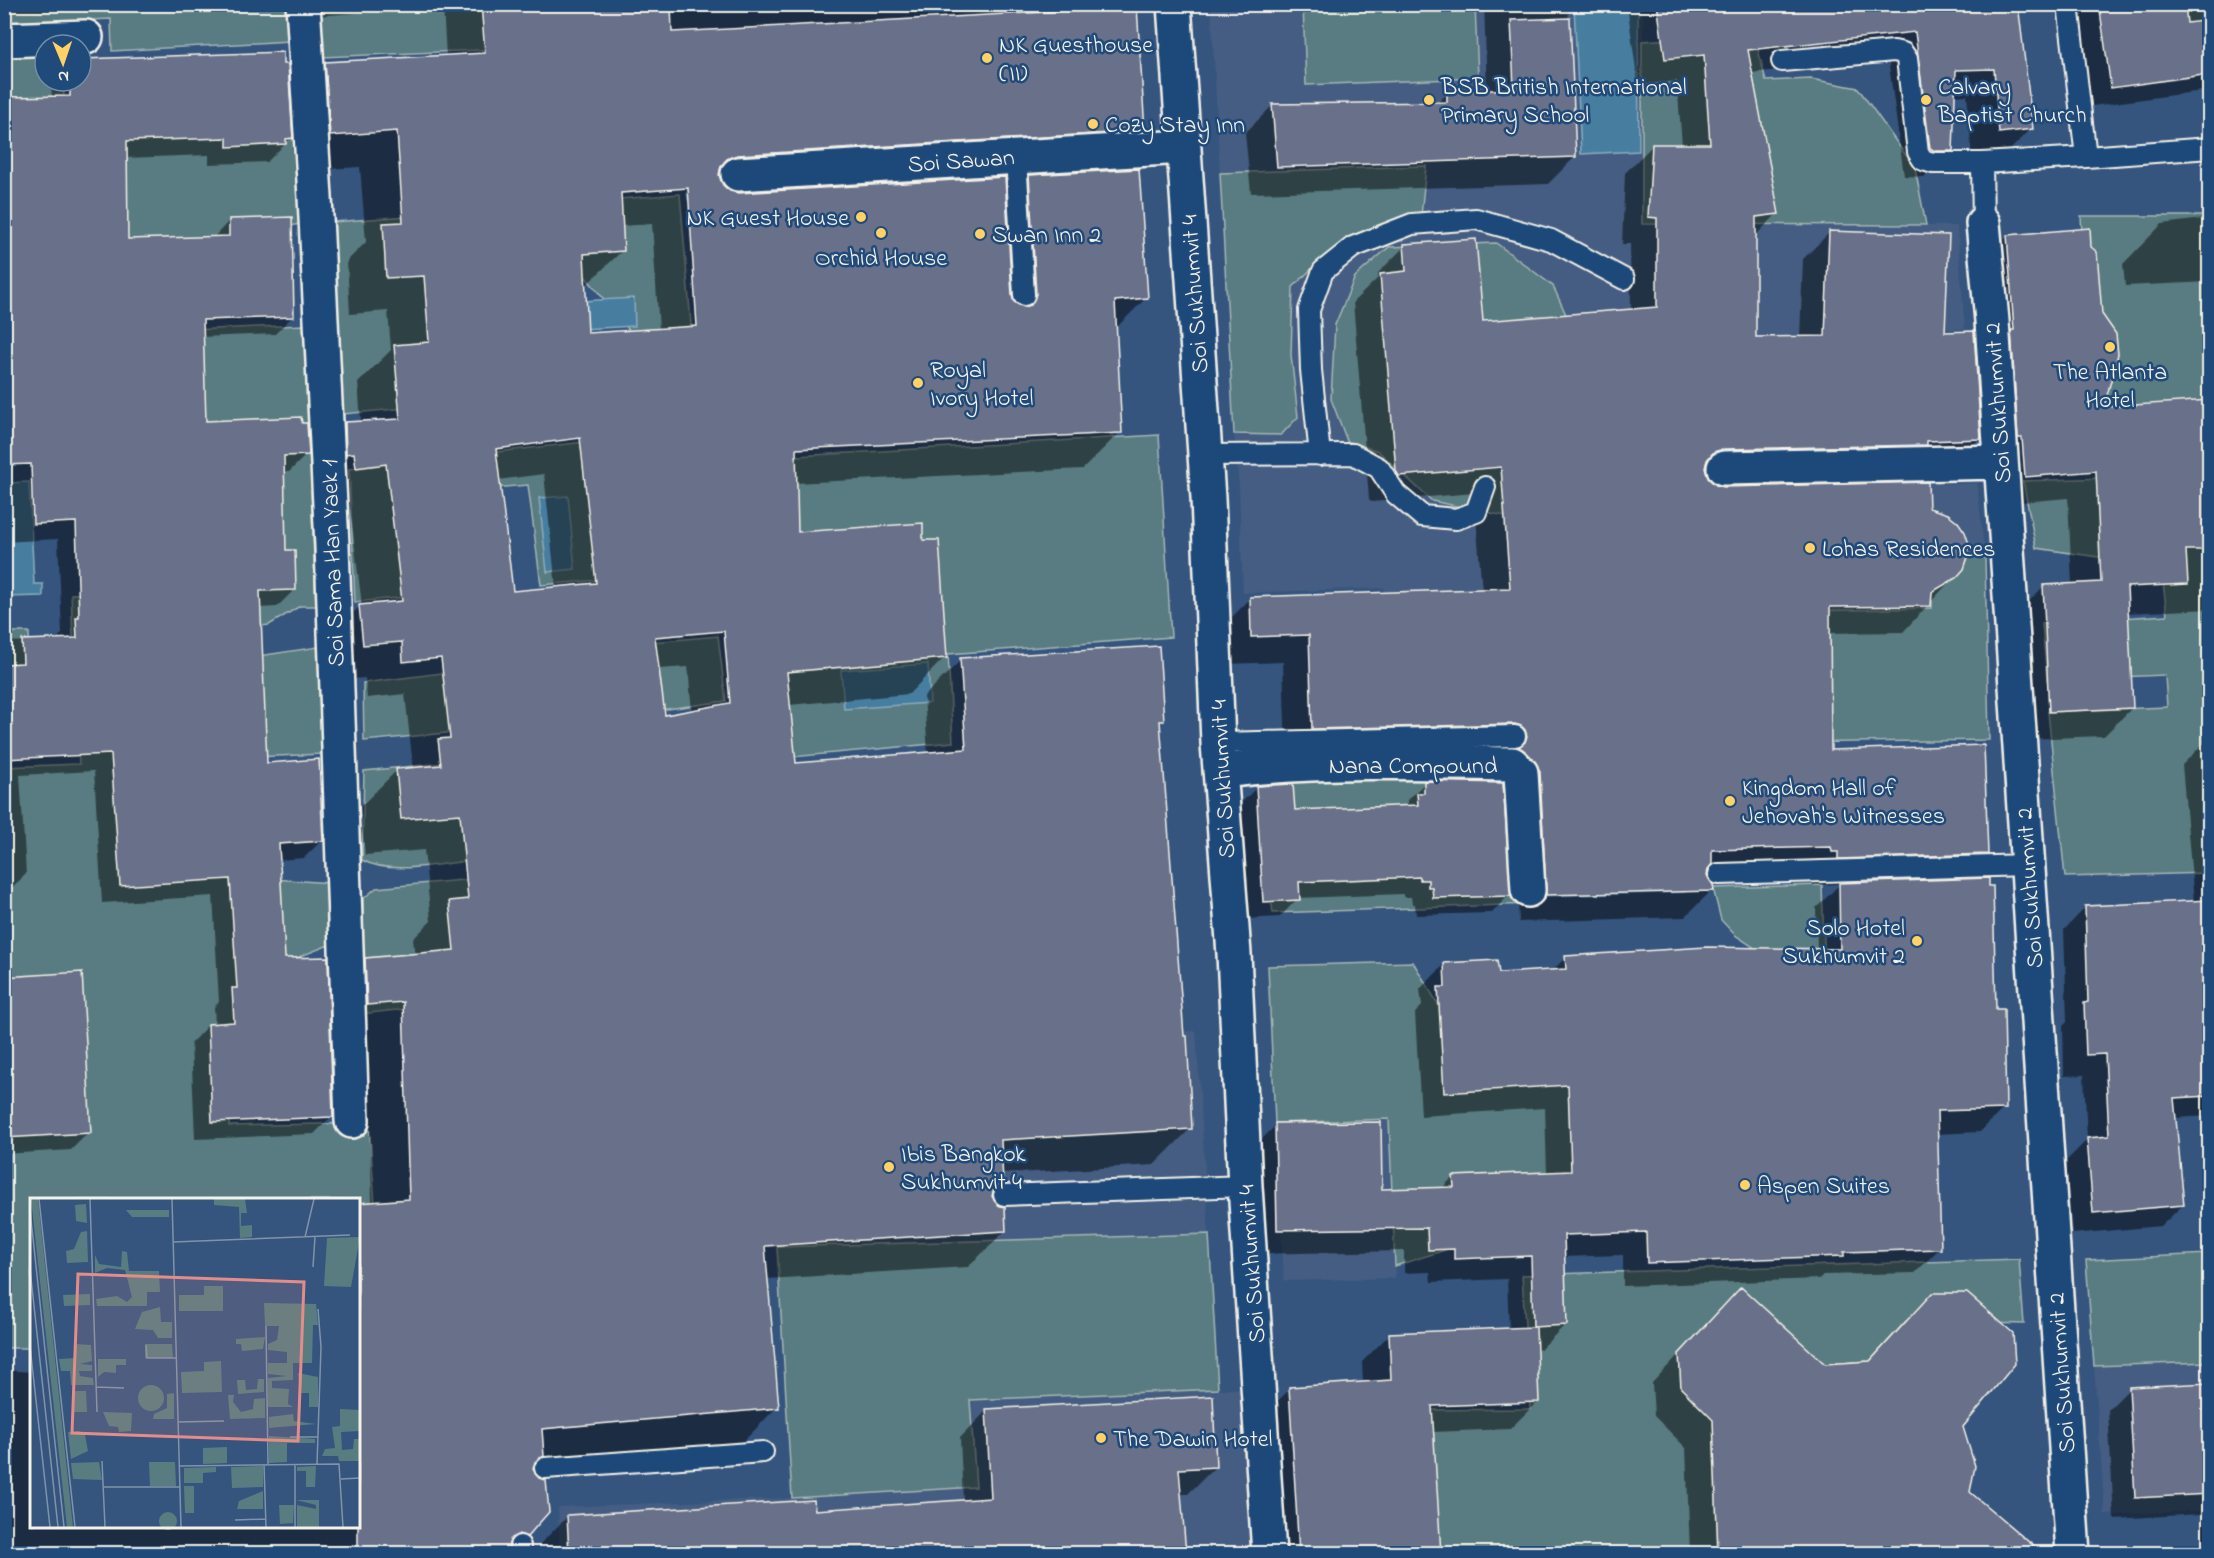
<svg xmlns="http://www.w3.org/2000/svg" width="2214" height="1558" font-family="'Indie Flower',sans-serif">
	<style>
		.built { fill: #445d82 }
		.green { fill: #597c81; stroke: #a6b6b4; stroke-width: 1.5 }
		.water { fill: #467ea0; stroke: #8cacbd; stroke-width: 1.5 }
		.shadow { fill: #0007; fill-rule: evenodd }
		.building { fill: #68708a; stroke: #f4f1e8; stroke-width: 1.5; fill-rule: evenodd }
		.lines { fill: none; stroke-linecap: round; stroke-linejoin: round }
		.service-casing { stroke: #f4f1e8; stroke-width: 24 }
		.minor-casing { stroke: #f4f1e8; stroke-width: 38 }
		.service { stroke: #1f4a7a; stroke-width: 20 }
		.minor { stroke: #1f4a7a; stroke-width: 33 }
		.poi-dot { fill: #ffd166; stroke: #1f4a7a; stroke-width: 2 }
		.labels { text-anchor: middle; stroke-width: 5; stroke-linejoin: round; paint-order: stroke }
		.poi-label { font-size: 24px; fill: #f4f1e8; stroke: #1f4a7a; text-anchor: start }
		.street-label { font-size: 24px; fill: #f4f1e8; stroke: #1f4a7a }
		.inset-road { fill: none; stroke: #8193a9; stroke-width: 1.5 }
		.view { fill: #e58c88; fill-opacity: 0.15; stroke: #e58c88; stroke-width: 3 }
		.inset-edge { fill: none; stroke: #f4f1e8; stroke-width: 3 }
	</style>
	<rect width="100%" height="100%" fill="#35557f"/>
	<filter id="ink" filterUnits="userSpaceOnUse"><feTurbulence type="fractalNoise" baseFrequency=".0167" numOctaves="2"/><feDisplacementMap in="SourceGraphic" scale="12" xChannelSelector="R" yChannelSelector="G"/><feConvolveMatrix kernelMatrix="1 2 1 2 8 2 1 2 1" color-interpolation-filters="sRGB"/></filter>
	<g filter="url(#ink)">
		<path class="built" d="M1211,5H1643L1642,224L1957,226L1965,329L1646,340L1645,489L1977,483L1985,557V607L1645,745L1389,749L1384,588L1243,593L1239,487L1234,434Z
			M1196,1031L1209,1234L777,1247L761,1057Z
			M1389,1119L1395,1278L1284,1281L1275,1123Z
			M2209,1362V1510L2105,1515L2094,1366Z
			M1218,1389H1242L1252,1553H560L558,1507L792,1498L975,1487L970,1400Z"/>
		<path class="green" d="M4,5H288L290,41L112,51L111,19L5,24Z
			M318,5H570L573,46L322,57Z
			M1303,5H1475L1478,78L1306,85Z
			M2148,5H2209V23L2150,29Z
			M1754,34L1766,81L1811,79L1858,88L1915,168L1926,225L1642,224V41Z
			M45,56V81H63L64,96L5,98L4,57Z
			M294,119L299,224L229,243L58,266L66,136Z
			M1426,166L1421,216L1327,254L1293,287L1291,355L1298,417L1281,435L1234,434L1220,173Z
			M680,194L700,430L655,362L576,265L449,404L343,414L334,222Z
			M2081,216H2209V414L2093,421Z
			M1496,243L1553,286L1573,330L1505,516L1432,501L1378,451L1347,441L1331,399L1335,325L1355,277L1389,247Z
			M304,325L316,606H300L269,625L230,630L238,659L318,647L323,754L135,762L137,870L331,883L334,943L238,981L229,1126L369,1123L385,1342L359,1343L358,1200H32L31,1348H5L4,767L79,764L71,594L283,585L61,336Z
			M1159,435L1171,637L948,654L953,742L781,758L763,458Z
			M611,439L624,578L541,585L528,485L413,495L419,596L355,602L349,469Z
			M2209,474V873L2065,877L2048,712L2167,707L2165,675L2047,680L2042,623L2167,615L2161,566L2036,548L2023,481Z
			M4,515L8,632H29L30,666L5,668Z
			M1968,557H1985L1989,740L1716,744L1808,611L1932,608V588C1951,583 1961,575 1968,557Z
			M718,636L726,701L615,716L641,643Z
			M458,671L467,731L364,741L363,683Z
			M464,761L476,860C443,863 390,876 362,860L364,771Z
			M1525,767L1533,904L1273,913L1255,775Z
			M582,869L595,989L360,1014L363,899L376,888Z
			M1822,885L1826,1003L1764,954L1735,935L1721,920L1713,888Z
			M1413,962L1460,1041L1637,1040L1574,1209L1395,1266L1389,1119L1275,1123L1268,966Z
			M1209,1234L1218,1389L970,1400L976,1487L792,1498L777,1247Z
			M2209,1254V1362L2094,1366L2086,1260Z
			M2019,1259L2024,1324L1906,1321L1870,1361L1825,1364L1721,1309L1679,1354L1681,1388L1713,1420L1718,1553H1418L1426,1410L1530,1409L1522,1275Z"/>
		<path class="water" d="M1574,5H1638L1639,151L1581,154Z
			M634,298L635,326L510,333L509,305Z
			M29,482L34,584H43V596L5,597V483Z
			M568,496L575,569L547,572L539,498Z
			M928,664L930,703L844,709L841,670Z"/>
		<path class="shadow" d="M4,4H83L77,11L4,13Z
			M284,4H1106L1143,130L1106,167L724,190L739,194L1005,201L1030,177L1146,298L1115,329L1120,432L1083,469L795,483L797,533L922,542L945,657L909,694L789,705L795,764L928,754L924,696L961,660L1162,720L1159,724L1191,1128L1154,1165L1001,1174L1002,1182L990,1196L1005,1231L968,1267L767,1279L777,1407L741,1444L536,1462L532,1466L526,1536L509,1554H4V1370L32,1372V1526H358L372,1203L367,1038L329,1041L332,1116L314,1134L195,1139L191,1043L208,1025H215L214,1007L219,1002L213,896L102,903L94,771L20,775L26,874L8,892H4V642L59,640V636L62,634L58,539L4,542V98L52,97L51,81H81V61L282,66L289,101L326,63L446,56L443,7L285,18ZM292,137L294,171L360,167L366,242L347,261L350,314L388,311L391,350L358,383L361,422L345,423L309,460L310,490L318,489L320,503L349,500L362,606H360L323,643L327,681L365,678L367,698L405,694L413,767L397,770L360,807L365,855L424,850L431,921L413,939L415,955L366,960L327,998L284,960L279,860L304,858L322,840L266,764L259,608L277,607L295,589L285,552L283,472H289L307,454L205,422L202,337L275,334L293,316L229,221L213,238L126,240L125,158L209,155V164L267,162ZM686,180H689L690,198L687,201ZM652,224L659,330L587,334L584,287L623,250L621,226ZM544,474L556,588L511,592L498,480ZM688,667L692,712L664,717L658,669Z
			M1484,4H1568L1575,157L1548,184L1251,193L1245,133L1272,106L1437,103L1448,93L1487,92Z
			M1627,4H2016L2031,129L2004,156L1972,159L1967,95L1954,96L1951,150L1924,177L1904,176L1888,58L1751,73L1778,213L1755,236L1754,338H1800L1803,259L1830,232L1943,334L1979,439L1952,466L1899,471L1706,475L1715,486L1928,510L1954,577L1903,632L1828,633L1829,752L1987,854L1960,880L1994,1011L2004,1108L1980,1132L1936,1134L1939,1249L1915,1273L1823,1275L1819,1279L1623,1286V1255L1563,1257L1565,1325L1541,1349H1535L1537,1402L1510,1429L1432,1432L1439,1554H1271L1262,1416L1290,1389L1363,1384L1362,1362L1389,1335L1509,1330L1507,1279L1431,1282L1430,1272L1404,1273V1251L1253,1254L1252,1149L1276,1125L1380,1191L1441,1189L1453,1177L1547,1174L1545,1108L1421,1116L1415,1013L1422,1006L1420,989L1444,965L1497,974L1552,971L1566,957L1817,950L1816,908L1840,884L1812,885V878L1805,873L1706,876L1712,890L1685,917L1519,922L1513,799L1508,787L1498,777L1286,755L1283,662L1225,664L1223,626L1250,599L1482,591L1474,493L1372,502L1369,499L1353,302L1378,278V273L1405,246L1481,323L1631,311L1630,244H1622L1625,173L1652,146H1682L1677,81L1638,85ZM1686,890V893L1538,897V894Z
			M2086,4H2210V90L2092,106L2079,12Z
			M2210,218V282L2125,286L2123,264L2162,224Z
			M2007,236L2103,408L2210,402V609L2127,613L2132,708L2104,736L2022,739L2015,615L2043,587L2072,585L2068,498L1998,504L1979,264Z
			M2210,743V1116L2175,1118L2183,1205L2161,1226L2072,1234L2066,1161L2087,1140L2084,1075L2064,1076L2063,1026L2067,1022L2064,930L2085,908L2194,902L2182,765L2203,744Z
			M1425,783L1509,895L1492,913L1416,915L1415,904H1412L1411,897H1403V894L1298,898L1280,917L1246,919L1239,805L1256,788L1293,811L1407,805V800Z
			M4,979L89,1132L71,1150L4,1154Z
			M1932,1294L1961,1426L1968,1492L2028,1554H1690L1686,1448L1654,1416L1652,1383L1714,1317L1824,1366L1868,1363Z
			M2210,1384V1554H2204L2201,1514L2114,1519L2108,1410L2129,1389Z
			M987,1410L1215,1467L1188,1494H1180L1184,1554H541L540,1544L568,1516L813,1511L963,1501L960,1438Z"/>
		<path class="building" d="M481,4H671L672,32L1137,7L1145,131L737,155L727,159L721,166L719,175L723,185L730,191L739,193L1005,177L1012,296L1014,302L1024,307L1031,305L1036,294L1029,175L1139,169L1148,298L1115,301L1122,433L796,449L798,532L923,523V540H939L947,658L787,672L796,763L966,749L960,658L1159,646L1164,721H1160L1184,1036H1187L1192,1129L1001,1140L1003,1183L994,1189L992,1196L998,1205L1005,1207L1006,1231L765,1246L779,1408L542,1429L544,1456L535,1462L533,1469L539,1478L546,1480L549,1512L527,1537L519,1534L510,1540L508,1554H358V1203L409,1199L403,1002L367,1005L365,958L454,950L449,901L468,899L460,814L401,819L396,769L441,765L438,739L450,738L441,658L403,662L402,642L363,645L359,605L402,601L386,464L356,468L354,453L346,454L345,422L400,419L394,345L429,342L424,276L386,278L383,223L403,222L397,131L330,136L325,62L485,53ZM688,188L697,326L588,333L584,254L624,251L621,193ZM580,438L596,583L513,591L496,449ZM724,631L730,703L665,715L655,637Z
			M1657,4H2018L2033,129L1999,133L1994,69L1956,70L1953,151H1935L1930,148L1915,32L1748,50L1779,214L1756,217V337L1825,336L1829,231L1949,235L1945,332L1974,331L1981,439L1927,441V445L1724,449L1714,452L1707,460L1705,468L1708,478L1716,485L1724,487L1928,482L1929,508L1948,514L1958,522L1965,532L1969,544L1968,557L1964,569L1956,578L1932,592L1931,606L1830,607L1831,750L1984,745L1988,854L1838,859V852H1832L1831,847L1712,850V864L1708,869L1707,875L1713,885L1714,891L1546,895L1540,772L1534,760L1525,751L1518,747L1525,742L1527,736L1525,730L1521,726L1515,724L1312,729L1309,635L1251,637L1250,597L1510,588L1501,467L1399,476L1396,471L1380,274L1406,271L1404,244L1476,239L1483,321L1657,307V218L1648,217L1652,144H1710L1704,55L1665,59Z
			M2099,4H2185L2187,23L2210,20V74L2111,88Z
			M1570,18L1576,157L1277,167L1272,104L1447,102V92L1514,89L1511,20Z
			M283,52V64H288L293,138L286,139V144L227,147V138L127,141L128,239L229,236V219L292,217L294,317L203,320L206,421L301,417L302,423H307L309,455L284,456L286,550H295L296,590L260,591L267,763L319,759L323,841L279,844L285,958L328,957L333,1117L212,1122L208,1024L234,1022L232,988H237L230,879L120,886L111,754L4,759V664L23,663L22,640L77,638L76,617H79L76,522L33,524L31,464L4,465V97L70,96V81H81V59Z
			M2090,228L2091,247L2097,252L2102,314L2116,334L2118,354L2104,407L2210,400L2209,550H2186L2188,584L2127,587L2133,708L2049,712L2043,585L2101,582L2096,471L2025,477L2022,438H2018L2011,330H2014L2007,235Z
			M1424,781L1503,783L1511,896L1433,898L1432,887H1428V880H1420V877L1299,882L1300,900L1263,902L1256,786L1293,784L1295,810L1418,805L1417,793H1424Z
			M1989,878V886H1993L1996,1009H2004L2006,1109L1937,1111L1941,1249L1844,1252V1256L1647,1263L1646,1232L1564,1235L1567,1325L1533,1327L1531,1256L1454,1259V1249L1428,1250L1427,1228L1277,1230L1275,1123L1381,1122L1382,1189L1454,1187L1453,1176L1571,1171L1568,1085L1444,1093L1438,987H1445L1444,963L1497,960L1499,973L1566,969L1565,956L1706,947L1840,949L1839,883Z
			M2210,900V1096L2174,1098L2184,1205L2093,1213L2087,1138L2109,1136L2105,1054L2086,1055L2084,1003L2088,1002L2085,906Z
			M82,972L91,1133L4,1138V977Z
			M1741,1287L1825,1364L1870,1361L1932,1293H1967L2013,1333L2015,1364L1963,1427L1975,1466L1970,1492L2043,1554H1718L1713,1420L1681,1388L1679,1354Z
			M1536,1327L1539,1402L1432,1406L1441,1554H1299L1289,1387L1391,1380L1389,1333Z
			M2210,1383V1494L2135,1498L2129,1387Z
			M1213,1396L1216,1467L1179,1469L1186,1554H569L567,1515L814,1500L815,1510L991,1498L986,1409Z"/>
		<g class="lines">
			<defs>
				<path id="service" d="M1782,61L1894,51L1903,53L1907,59L1918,152L1923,160L1933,163H1982
					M1016,157L1024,295
					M2086,157L2210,148
					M1983,223L1982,163L2086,157L2068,4
					M1205,455L1353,454L1379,468L1396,494L1422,516L1456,519L1476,512L1485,487
					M1320,455L1311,370L1309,310L1323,271L1353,247L1412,224L1476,219L1551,240L1624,279
					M1218,743L1515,736
					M1719,874L2028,865
					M1004,1195L1245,1186
					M545,1468L763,1452
					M520,1546V1554"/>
				<path id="minor" d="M303,4L315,197L332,546L352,1121
					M1174,4L1208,498L1218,743L1234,954L1245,1186L1269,1554
					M4,40L86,37
					M738,174L1184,147
					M1983,223L1992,321L2073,1554
					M1724,468L2001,462
					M1220,771C1317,760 1415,762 1512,764L1521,773L1528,890"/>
			</defs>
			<use href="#service" class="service-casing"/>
			<use href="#minor" class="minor-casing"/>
			<use href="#service" class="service"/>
			<use href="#minor" class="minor"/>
		</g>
	</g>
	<g class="poi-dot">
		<circle cx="987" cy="58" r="6"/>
		<circle cx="1429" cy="100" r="6"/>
		<circle cx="1926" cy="100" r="6"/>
		<circle cx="1093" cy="124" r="6"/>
		<circle cx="861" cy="217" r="6"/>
		<circle cx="881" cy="233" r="6"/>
		<circle cx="980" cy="234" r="6"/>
		<circle cx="2110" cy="347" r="6"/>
		<circle cx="918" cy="383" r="6"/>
		<circle cx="1810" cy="548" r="6"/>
		<circle cx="1730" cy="801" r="6"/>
		<circle cx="1917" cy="941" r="6"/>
		<circle cx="889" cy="1167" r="6"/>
		<circle cx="1745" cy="1185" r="6"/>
		<circle cx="1101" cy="1438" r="6"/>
	</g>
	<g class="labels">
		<g class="poi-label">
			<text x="999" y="52">NK Guesthouse<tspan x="999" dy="28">(II)</tspan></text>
			<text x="1441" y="94">BSB British International<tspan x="1441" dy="28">Primary School</tspan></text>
			<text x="1938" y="94">Calvary<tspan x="1938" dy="28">Baptist Church</tspan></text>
			<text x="1105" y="132">Cozy Stay Inn</text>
			<text x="849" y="225" text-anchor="end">NK Guest House</text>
			<text x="992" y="242">Swan Inn 2</text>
			<text x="881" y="265" text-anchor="middle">Orchid House</text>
			<text x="930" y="377">Royal<tspan x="930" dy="28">Ivory Hotel</tspan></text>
			<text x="2110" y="379" text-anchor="middle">The Atlanta<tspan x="2110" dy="28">Hotel</tspan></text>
			<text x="1822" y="556">Lohas Residences</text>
			<text x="1742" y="795">Kingdom Hall of<tspan x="1742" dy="28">Jehovah's Witnesses</tspan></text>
			<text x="1905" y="935" text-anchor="end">Solo Hotel<tspan x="1905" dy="28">Sukhumvit 2</tspan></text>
			<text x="901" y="1161">Ibis Bangkok<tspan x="901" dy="28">Sukhumvit 4</tspan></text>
			<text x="1757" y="1193">Aspen Suites</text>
			<text x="1113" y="1446">The Dawin Hotel</text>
		</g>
		<g class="street-label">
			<text transform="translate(961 160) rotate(-4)" y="8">Soi Sawan</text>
			<text transform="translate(1194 294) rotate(-94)" y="8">Soi Sukhumvit 4</text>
			<text transform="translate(1997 403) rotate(-94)" y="8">Soi Sukhumvit 2</text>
			<text transform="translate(332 563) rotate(-92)" y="8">Soi Sama Han Yaek 1</text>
			<text x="1413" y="773">Nana Compound</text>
			<text transform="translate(1222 779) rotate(-93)" y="8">Soi Sukhumvit 4</text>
			<text transform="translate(2029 888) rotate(-94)" y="8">Soi Sukhumvit 2</text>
			<text transform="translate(1251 1264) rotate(-94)" y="8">Soi Sukhumvit 4</text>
			<text transform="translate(2061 1373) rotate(-94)" y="8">Soi Sukhumvit 2</text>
		</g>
	</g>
	<g transform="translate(30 1198)">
		<rect width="330" height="330" fill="#35557f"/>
		<path d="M1,1H8L43,329H37ZM184,1H215L217,15H211V28L222,27V39L210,40L209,9L184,7ZM56,6L57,25L46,23L45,7ZM96,12H139V19H102ZM57,33L58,64L37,65L36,53L44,51L51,34ZM330,39L321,89L294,88L297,40ZM92,53L97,54L99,73H129L130,94H117V108H67L66,101L87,98L97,104L102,99L95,72L77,70L65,75V57L69,66L91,69ZM174,88H193V113H149V97H174ZM60,96V107L34,108L33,97ZM234,105L286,106L288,127H283L282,165H263V182L242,183V190L259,191L258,206L263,209H238V180L257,178L238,176V165H257V154L238,152V146L247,142L249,128H235ZM130,109L131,124H142V140H128L123,132L105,131L112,114ZM235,139L233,151L212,153L211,146H206V141ZM45,146L61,147L62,163L50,166L62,167V173H49L50,178L63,180L64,187H41L40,173H31L29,161L45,160ZM115,146H142L143,160H115ZM68,161H96V167H86V175L74,174L68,179ZM191,163L192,194L152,195L151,174L174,173V164ZM268,175L288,179V209H279V195H270ZM228,181H234V194L208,196L207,182H215L216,192L227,191ZM108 200a13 13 0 1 1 26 0a13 13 0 1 1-26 0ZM43,193H56L57,214H43ZM144,195V221H123L124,216L137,210V196ZM198,197H204L203,204L211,214L223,211L224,201L235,200V220L200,221ZM310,211L330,212V233L311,234L312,252L323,251L324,241H330V263H309L308,258H292L295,251L305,250L302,229L310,228ZM73,214L102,215L101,233L89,234L88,229L79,228ZM263,216L264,223L286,226L239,230V219ZM49,233L55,237L58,253L41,261L38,234ZM239,238L285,241V245H257V264L239,265ZM197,249V265L173,266V250ZM69,264L72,282L43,281L41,265ZM119,264H145L146,288H120ZM233,268V289L202,290L201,269ZM286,268L285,289H276V273H267V269ZM186,269V274L173,275V285H154V270ZM154,288H164V315H155ZM233,293V311H207L209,303ZM266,302H289V329H267V307L286,311V307ZM249,307H264L263,325L250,326ZM129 323a9 9 0 1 1 18 0a9 9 0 1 1-18 0Z" fill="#597c81"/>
		<path class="inset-road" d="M9,1L45,329M60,1L67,214M142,1L151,329M0,12L34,329M275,39L284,1M143,44L320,37M283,69L285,39M0,71L28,329M236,128L238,266M116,147L117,160H147M0,148L20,329M66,189L94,190M148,224L194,223M260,239H288M72,263L75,329M265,266V329M287,266L291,149L288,111M234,267L236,329M149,268L309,266L313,329M311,281L330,280M74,289H150M205,322L236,321"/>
		<path class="view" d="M48,76L274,84L268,243L42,235Z"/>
		<rect width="330" height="330" class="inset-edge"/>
	</g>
	<rect width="2214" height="1558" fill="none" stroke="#1f4a7a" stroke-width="24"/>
	<rect x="12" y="12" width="2190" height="1534" fill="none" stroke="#f4f1e8" stroke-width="2" filter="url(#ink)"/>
	<g transform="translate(63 63) rotate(178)"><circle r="28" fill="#1f4a7a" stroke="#748da6" stroke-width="1.5"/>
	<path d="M0-4.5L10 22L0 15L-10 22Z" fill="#ffd166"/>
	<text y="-9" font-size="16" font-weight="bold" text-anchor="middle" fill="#f4f1e8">N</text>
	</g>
</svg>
